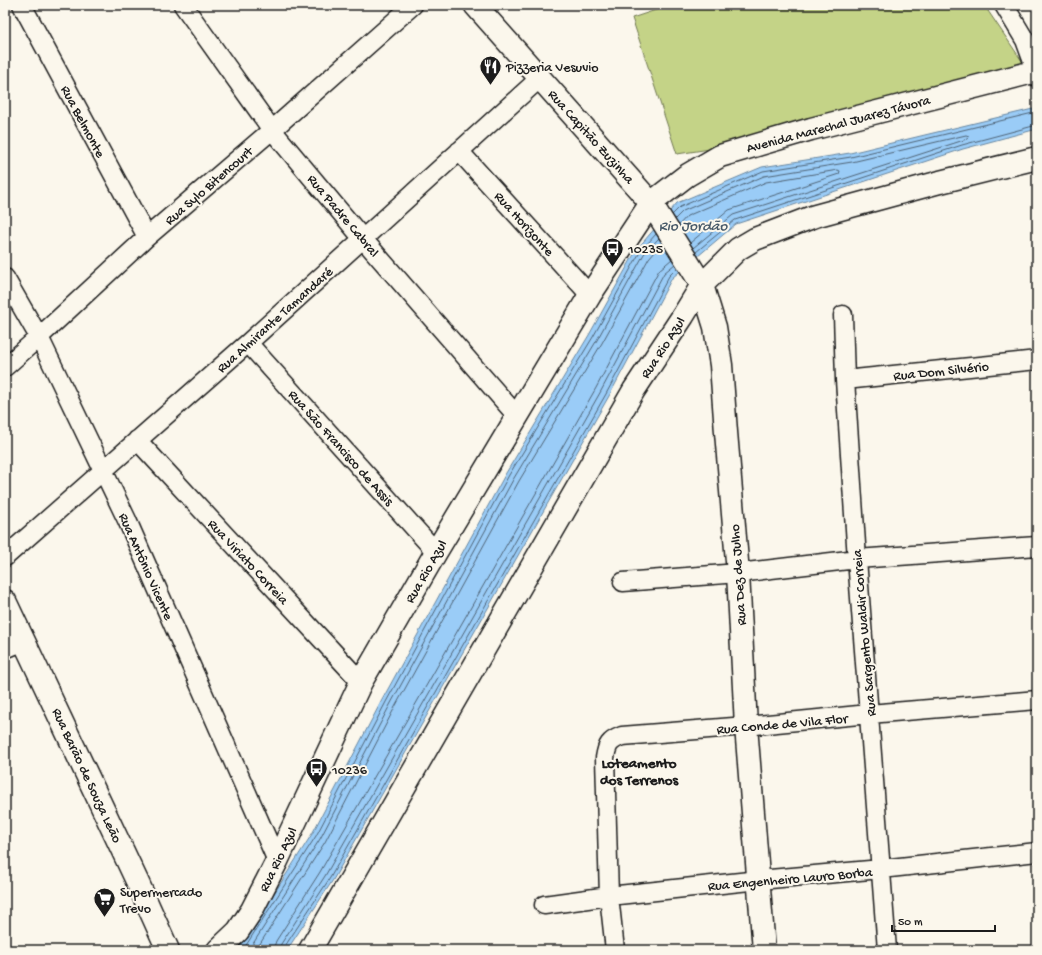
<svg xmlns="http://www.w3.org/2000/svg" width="1042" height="955" font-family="'Gochi Hand',sans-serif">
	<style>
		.green { fill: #c4d387; stroke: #707852 }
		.water { fill: #9accf7; stroke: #68869f }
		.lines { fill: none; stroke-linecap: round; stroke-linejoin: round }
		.shore { stroke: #4e6274; stroke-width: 1 }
		.minor-casing { stroke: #1c1c1c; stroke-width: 21 }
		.major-casing { stroke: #1c1c1c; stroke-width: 25 }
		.minor { stroke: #fbf7ec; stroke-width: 18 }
		.major { stroke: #fbf7ec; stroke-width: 22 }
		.labels { text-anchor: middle; stroke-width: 4; stroke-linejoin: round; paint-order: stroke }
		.poi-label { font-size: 14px; fill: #1c1c1c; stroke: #fbf7ec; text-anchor: start }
		.street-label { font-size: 14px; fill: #1c1c1c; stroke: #fbf7ec }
		.water-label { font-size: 15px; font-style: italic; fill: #485a69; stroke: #fbf7ec }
		.neighbourhood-label { font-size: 15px; font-weight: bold; fill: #1c1c1c; stroke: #fbf7ec }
	</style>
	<rect width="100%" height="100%" fill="#fbf7ec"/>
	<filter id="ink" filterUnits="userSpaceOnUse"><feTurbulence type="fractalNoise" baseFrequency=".025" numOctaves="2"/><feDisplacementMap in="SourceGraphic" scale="8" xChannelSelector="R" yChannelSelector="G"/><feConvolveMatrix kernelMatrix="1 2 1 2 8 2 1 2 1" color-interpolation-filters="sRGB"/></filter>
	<g filter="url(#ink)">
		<path class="green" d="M671,5H984L1028,70L848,128L677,154L632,18Z"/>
		<path class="water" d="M1037,108V129L963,149L736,224L672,278L609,396L333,880L287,950H238L312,834L382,700L506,473L589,335L637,249L677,203L762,167L850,153Z"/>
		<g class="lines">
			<path class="shore" d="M672,215L680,207L763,171L851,157L1037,112
				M675,219L683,211L764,176L852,162L966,135L969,136L967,139L733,215L693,248
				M679,225L687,216L766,182L838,170L840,171L839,174L729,210L690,243
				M696,252L735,220L962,145L1037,125
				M243,950L316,836L386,702L509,475L593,337L640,252L656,234
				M249,950L320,839L390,705L514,478L597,340L644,254L659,238
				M256,950L325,842L395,707L519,481L602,343L649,258L662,243
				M273,950L276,941L320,872L596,388L659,270L672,259
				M279,950L281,944L325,876L601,391L664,273L675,264
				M284,950L285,946L330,878L606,394L669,276L677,268"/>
			<defs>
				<path id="minor" d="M22,5L147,237
					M183,5L272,130L363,239L517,416
					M1004,5L1025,40L1033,62L1034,72L1037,77
					M459,151L590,295
					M5,278L39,337L127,520L277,861
					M843,315L845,380L857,559L887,950
					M248,343L436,552
					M5,367L39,337L147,237L272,130L413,5
					M845,380L1037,360
					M137,440L361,682
					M5,557L248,343L540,78
					M623,582L738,573L857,559L1037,546
					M5,649L24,641
					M544,905L609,896L759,880L881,869L1037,852
					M615,950L609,896L605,758C607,745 609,741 622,736L746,726L869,714L1037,700"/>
				<path id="major" d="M475,5L651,203L702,285L715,327L721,365L726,432L738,573L746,726L764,950
					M5,601L137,881L168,950
					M218,950L238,931L252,910L277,861L361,682L436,552L590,295L651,203L686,176L720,156L811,129L1037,71
					M310,950L634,390L683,316L702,285L738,249L755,239L815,216L940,182L1037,158"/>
			</defs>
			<use href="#minor" class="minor-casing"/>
			<use href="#major" class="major-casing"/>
			<use href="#minor" class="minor"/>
			<use href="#major" class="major"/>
		</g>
	</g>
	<defs>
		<symbol id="restaurant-pin" viewBox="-11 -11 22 30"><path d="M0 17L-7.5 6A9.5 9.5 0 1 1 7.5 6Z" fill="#1c1c1c" stroke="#fbf7ec"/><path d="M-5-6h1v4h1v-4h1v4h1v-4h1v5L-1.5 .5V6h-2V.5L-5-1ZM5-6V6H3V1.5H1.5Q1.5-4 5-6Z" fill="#fff"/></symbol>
		<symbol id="bus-pin" viewBox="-11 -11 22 30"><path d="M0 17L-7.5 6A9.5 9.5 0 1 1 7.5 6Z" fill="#1c1c1c" stroke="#fbf7ec"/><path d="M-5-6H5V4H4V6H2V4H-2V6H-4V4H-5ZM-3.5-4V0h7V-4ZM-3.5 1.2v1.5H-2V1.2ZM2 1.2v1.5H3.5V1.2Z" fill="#fff"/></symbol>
		<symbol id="supermarket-pin" viewBox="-11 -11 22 30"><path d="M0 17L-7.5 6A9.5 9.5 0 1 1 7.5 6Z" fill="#1c1c1c" stroke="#fbf7ec"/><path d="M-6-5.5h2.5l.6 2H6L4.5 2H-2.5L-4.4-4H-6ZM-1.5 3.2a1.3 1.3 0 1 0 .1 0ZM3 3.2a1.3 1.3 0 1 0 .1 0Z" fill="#fff"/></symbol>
	</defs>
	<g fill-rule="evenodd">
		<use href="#restaurant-pin" x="478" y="54" width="25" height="34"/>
		<use href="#bus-pin" x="600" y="236" width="25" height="34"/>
		<use href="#bus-pin" x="304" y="756" width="25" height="34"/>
		<use href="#supermarket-pin" x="92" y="886" width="25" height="34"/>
	</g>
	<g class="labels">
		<g class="poi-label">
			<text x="506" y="71">Pizzeria Vesuvio</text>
			<text x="628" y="253">10235</text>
			<text x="332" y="774">10236</text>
			<text x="120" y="896">Supermercado<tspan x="120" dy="16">Trevo</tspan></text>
		</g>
		<g class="street-label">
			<text transform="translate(84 121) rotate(62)" y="5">Rua Belmonte</text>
			<text transform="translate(838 123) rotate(-15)" y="5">Avenida Marechal Juarez Távora</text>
			<text transform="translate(592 136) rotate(48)" y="5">Rua Capitão Zuzinha</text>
			<text transform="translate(208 185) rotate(-41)" y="5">Rua Sylo Bitencourt</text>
			<text transform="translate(344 215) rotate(50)" y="5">Rua Padre Cabral</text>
			<text transform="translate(525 223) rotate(48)" y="5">Rua Horizonte</text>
			<text transform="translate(274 319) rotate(-42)" y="5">Rua Almirante Tamandaré</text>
			<text transform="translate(662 347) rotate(-57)" y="5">Rua Rio Azul</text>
			<text transform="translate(941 370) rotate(-6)" y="5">Rua Dom Silvério</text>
			<text transform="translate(342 447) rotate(48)" y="5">Rua São Francisco de Assis</text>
			<text transform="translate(249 561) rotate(47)" y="5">Rua Viriato Correia</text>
			<text transform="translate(147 566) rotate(66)" y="5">Rua Antônio Vicente</text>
			<text transform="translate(425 571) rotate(-60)" y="5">Rua Rio Azul</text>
			<text transform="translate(737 575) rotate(-94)" y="5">Rua Dez de Julho</text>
			<text transform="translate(863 633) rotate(-95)" y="5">Rua Sargento Waldir Correia</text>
			<text transform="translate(782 723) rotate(-5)" y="5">Rua Conde de Vila Flor</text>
			<text transform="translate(88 775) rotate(65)" y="5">Rua Barão de Souza Leão</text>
			<text transform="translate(277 859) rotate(-64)" y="5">Rua Rio Azul</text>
			<text transform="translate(790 878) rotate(-5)" y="5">Rua Engenheiro Lauro Borba</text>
		</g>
		<g class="water-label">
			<text x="693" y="230">Rio Jordão</text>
		</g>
		<g class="neighbourhood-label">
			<text x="639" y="767">Loteamento<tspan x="639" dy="17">dos Terrenos</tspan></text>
		</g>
	</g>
	<rect width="1042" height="955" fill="none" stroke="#fbf7ec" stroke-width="20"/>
	<rect x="10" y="10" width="1022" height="935" fill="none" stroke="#1c1c1c" stroke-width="1.5" filter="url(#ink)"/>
	<path d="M892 925v6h103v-6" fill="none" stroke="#1c1c1c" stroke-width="2"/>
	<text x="898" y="925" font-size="12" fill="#1c1c1c" stroke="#fbf7ec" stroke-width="3" paint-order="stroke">50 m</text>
</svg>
